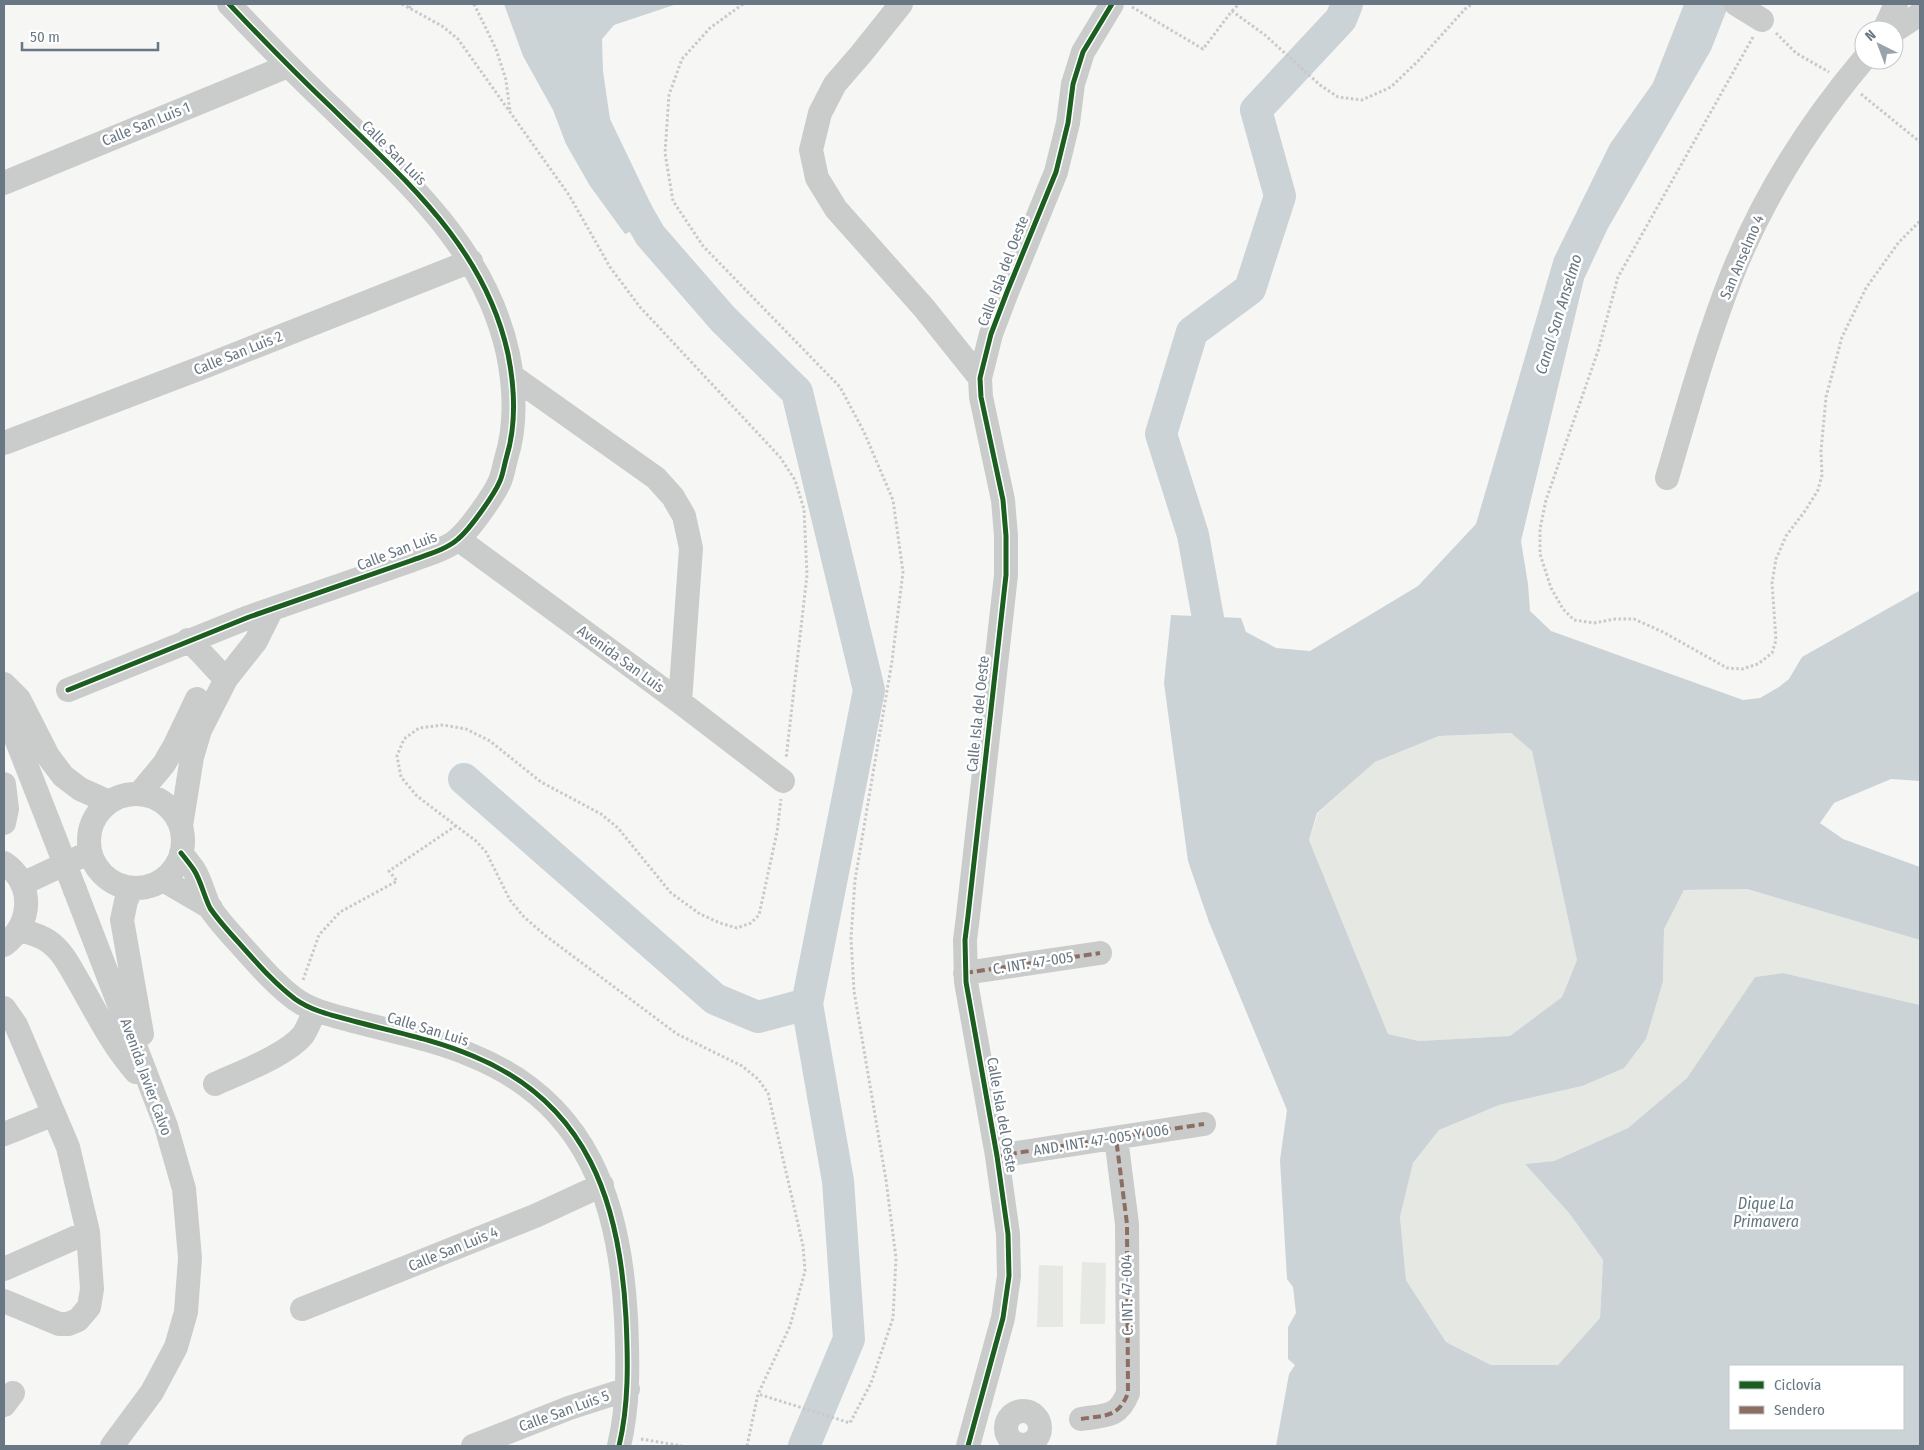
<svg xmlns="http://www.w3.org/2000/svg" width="1924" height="1450" font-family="'Fira Sans Condensed',sans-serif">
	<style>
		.green { fill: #e6e8e3 }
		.water { fill: #cbd3d6; fill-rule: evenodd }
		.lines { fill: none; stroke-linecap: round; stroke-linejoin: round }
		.river { stroke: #cbd3d6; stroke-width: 32 }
		.path { stroke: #c8c9ca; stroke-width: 3; stroke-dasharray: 2.5 2.5; stroke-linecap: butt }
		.minor { stroke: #cacccc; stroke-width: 24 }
		.minor-bridge { stroke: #cacccc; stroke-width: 24 }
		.quiet { stroke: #8d6e63; stroke-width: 4; stroke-dasharray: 8 4; stroke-linecap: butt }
		.cycleway-casing { stroke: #fff; stroke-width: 8 }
		.cycleway { stroke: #1b5e20; stroke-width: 5 }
		.labels { text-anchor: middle; stroke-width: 5; stroke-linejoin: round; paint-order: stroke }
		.street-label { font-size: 15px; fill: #687783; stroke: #fff }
		.water-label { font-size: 16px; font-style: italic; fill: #63787f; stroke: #fff }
	</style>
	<rect width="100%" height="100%" fill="#f6f6f5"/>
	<path class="green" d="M1511,733L1532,751L1577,960L1562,997L1510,1036L1419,1041L1388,1034L1309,840L1318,813L1375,762L1439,736Z
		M1747,889L1920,940V1005L1783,973L1755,977L1687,1078L1628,1128L1554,1161L1525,1164L1569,1213L1603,1260L1600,1318L1558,1365H1491L1446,1342L1406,1280L1400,1217L1413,1163L1439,1130L1499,1105L1582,1086L1663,981L1664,929L1684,890Z
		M1082,1262L1106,1263L1105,1324H1080Z
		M1039,1265L1063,1266V1327H1037Z"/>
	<path class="water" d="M504,4H677L614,25L602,39L603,71L610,119L658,219L625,234L590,186L566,144L553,110L523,56Z
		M1684,4H1729L1711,50L1608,228L1584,279L1521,541L1528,584L1530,611L1551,631L1743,700L1760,698L1779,687L1789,679L1802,657L1919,591L1920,781L1891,779L1834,803L1820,823L1843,839L1920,867V940L1747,889L1684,890L1664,929L1663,981L1646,1039L1624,1068L1582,1086L1499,1105L1439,1130L1413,1163L1400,1217L1406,1280L1446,1342L1491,1365H1558L1600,1318L1603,1260L1569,1213L1525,1164L1554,1161L1628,1128L1687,1078L1755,977L1783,973L1920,1005V1446H1276L1289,1374L1295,1365L1288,1359V1327L1296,1313L1293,1287L1287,1279L1280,1160L1287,1110L1209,922L1188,861L1164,683L1171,615L1241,618L1246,632L1276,648L1310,651L1418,586L1476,524L1554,258L1610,144L1653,83ZM1511,733L1532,751L1577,960L1562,997L1510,1036L1419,1041L1388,1034L1309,840L1317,813L1375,762L1439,736ZM1730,1366H1903V1429H1730Z"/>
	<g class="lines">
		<path class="river" d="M1208,618L1193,535L1161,434L1192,332L1250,289L1280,196L1256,110L1341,19L1347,4
			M464,779L715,999L758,1017L807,1004L869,690L797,392L723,319L650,235L622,186
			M804,1446L849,1339L838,1181L807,1004"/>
		<path class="path" d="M402,4L442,26L458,39L569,195L610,267L640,307L780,457L795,480L804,509L807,575L786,759
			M474,4L496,49L506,80L510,111
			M743,4L710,28L682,59L669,95L665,153L673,201L703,246L840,387L864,432L893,500L903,572L892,661L855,880L851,938L854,991L886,1180L896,1258L893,1318L871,1383L850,1423L758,1394
			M1132,7L1203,49L1232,11L1265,35L1320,85L1338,97L1362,100L1391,87L1419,60L1465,9L1472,4
			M409,8L413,4
			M1232,11L1239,4
			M1776,33L1796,53L1829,72
			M1753,37L1618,277L1598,351L1546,500L1540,529V554L1551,588L1563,609L1574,620L1594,623L1615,619H1634L1663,632L1727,668L1742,669L1758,664L1772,653L1776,640L1772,583L1776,559L1786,536L1805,511L1818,490L1822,475L1821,451L1826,397L1842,337L1866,288L1899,242L1920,221
			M1861,94L1920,142
			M303,980L319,935L340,912L397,881L389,871L457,825
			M641,1439L682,1446
			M747,1446L758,1394L790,1326L805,1271L803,1246L768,1093L758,1079L742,1066L677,1034L546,936L524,917L510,900L486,852L476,841L417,796L401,777L397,756L404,739L419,728L443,725L466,729L490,741L541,782L601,814L618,828L671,893L700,914L720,923L737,928L751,923L759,915L777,832L781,799"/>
		<path class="minor" d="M901,4L861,54L835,84L820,113L811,150L817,178L836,209L924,308L980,378
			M1736,4L1762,20
			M1884,30L1896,4
			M1894,31L1920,14
			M4,183L288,66
			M512,376L656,478L673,497L684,516L691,548L680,702
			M4,443L206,366L471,261
			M1667,478C1687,410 1706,341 1732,275C1763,197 1810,123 1864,59
			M458,539L680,702L783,781
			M188,640C202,652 212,666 226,679
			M4,684L19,699L48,756L63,776L80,789L109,802
			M68,690L249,617L410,561C425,555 446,550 458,539C470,529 494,495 500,481C503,474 504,466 506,459C517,424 515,389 508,354C485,248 407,182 333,109C297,75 263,40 229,4
			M4,708L49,823
			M4,784L7,809L4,823
			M139,794L164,764L175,745L197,699
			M89 841a47 47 0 1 1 94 0a47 47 0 1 1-94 0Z
			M181,826L192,757L200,730L226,679L256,641L272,609
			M181,853C185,858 190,864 194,870C201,881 204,896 210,908C218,920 229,932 239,943C257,963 274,983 295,999C313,1012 336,1016 357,1022C395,1032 436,1040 473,1056C588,1103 620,1203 626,1318C628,1361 629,1404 619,1446
			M4,863C35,884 32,924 4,945
			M163,880L211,908
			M22,884L84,855
			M132,888L126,901L122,920L142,1034
			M75,890L166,1126L184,1189L190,1258L186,1312L176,1347L152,1392L112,1446
			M20,930C30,933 39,935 48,941C63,951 71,969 80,984C97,1014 113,1046 136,1072
			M965,973L1100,953
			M4,1008L16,1025L68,1147L88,1232L92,1289L89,1307L78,1320L68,1324H59L4,1301
			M215,1084C239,1073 287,1055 303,1035C308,1028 311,1018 315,1010
			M4,1134L54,1114
			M997,1156L1204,1124
			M4,1269L88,1232
			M302,1309L535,1216L602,1185
			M4,1405L13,1393
			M1006 1428a17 17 0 1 1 34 0a17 17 0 1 1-34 0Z
			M1081,1419C1106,1415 1118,1418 1128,1393L1127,1224L1116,1138
			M473,1446L569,1408L628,1389
			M968,1446L1003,1318L1009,1276L1008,1234L997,1156L966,982L965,940L968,916L1006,575V536L1003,500L981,397L980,378L991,334L1007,292L1056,172L1068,123L1073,84L1083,52L1112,4"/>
		<path class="minor-bridge" d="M49,823L75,890"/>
		<path class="quiet" d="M965,973L1100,953
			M997,1156L1204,1124
			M1081,1419C1106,1415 1118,1418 1128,1393L1127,1224L1116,1138"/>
		<defs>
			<path id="cycleway" d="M68,690L249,617L410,561C425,555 446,550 458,539C470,529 494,495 500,481C503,474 504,466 506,459C517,424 515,389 508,354C485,248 407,182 333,109C297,75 263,40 229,4
				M181,853C185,858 190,864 194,870C201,881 204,896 210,908C218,920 229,932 239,943C257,963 274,983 295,999C313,1012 336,1016 357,1022C395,1032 436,1040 473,1056C588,1103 620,1203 626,1318C628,1361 629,1404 619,1446
				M968,1446L1003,1318L1009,1276L1008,1234L997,1156L966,982L965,940L968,916L1006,575V536L1003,500L981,397L980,378L991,334L1007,292L1056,172L1068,123L1073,84L1083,52L1112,4"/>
		</defs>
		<use href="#cycleway" class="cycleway-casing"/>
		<use href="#cycleway" class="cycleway"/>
	</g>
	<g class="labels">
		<g class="street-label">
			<text transform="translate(146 124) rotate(-22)" y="5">Calle San Luis 1</text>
			<text transform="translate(394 153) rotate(45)" y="5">Calle San Luis</text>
			<text transform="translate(1742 257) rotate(-67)" y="5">San Anselmo 4</text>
			<text transform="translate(1003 271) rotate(-69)" y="5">Calle Isla del Oeste</text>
			<text transform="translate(238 353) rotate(-22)" y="5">Calle San Luis 2</text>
			<text transform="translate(397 551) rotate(-21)" y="5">Calle San Luis</text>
			<text transform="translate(621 659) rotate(36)" y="5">Avenida San Luis</text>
			<text transform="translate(978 714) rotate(-84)" y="5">Calle Isla del Oeste</text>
			<text transform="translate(1033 963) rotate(-9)" y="5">C. INT. 47-005</text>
			<text transform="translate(428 1029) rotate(17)" y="5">Calle San Luis</text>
			<text transform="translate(146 1077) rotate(70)" y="5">Avenida Javier Calvo</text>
			<text transform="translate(1002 1115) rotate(80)" y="5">Calle Isla del Oeste</text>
			<text transform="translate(1101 1140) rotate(-9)" y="5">AND. INT. 47-005 Y 006</text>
			<text transform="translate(453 1249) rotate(-22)" y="5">Calle San Luis 4</text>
			<text transform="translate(1127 1295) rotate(-91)" y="5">C. INT. 47-004</text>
			<text transform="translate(564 1411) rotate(-20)" y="5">Calle San Luis 5</text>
		</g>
		<g class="water-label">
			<text transform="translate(1558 314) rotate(-73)" y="6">Canal San Anselmo</text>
			<text x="1766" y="1209">Dique La<tspan x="1766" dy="18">Primavera</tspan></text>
		</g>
	</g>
	<rect width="1924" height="1450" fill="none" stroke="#687783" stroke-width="10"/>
	<rect x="1729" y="1365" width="175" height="65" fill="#ffffff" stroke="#c3c9cd"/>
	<rect x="1739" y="1381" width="25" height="8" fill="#1b5e20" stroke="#c3c9cd"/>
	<text x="1774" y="1390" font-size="15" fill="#687783">Ciclovía</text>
	<rect x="1739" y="1406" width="25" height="8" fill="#8d6e63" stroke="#c3c9cd"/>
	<text x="1774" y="1415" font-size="15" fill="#687783">Sendero</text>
	<g transform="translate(1879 45) rotate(318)"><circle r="24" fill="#ffffff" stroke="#c3c9cd"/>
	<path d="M0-4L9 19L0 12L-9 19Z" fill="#9aa3ab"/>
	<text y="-8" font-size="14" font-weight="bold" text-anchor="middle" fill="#687783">N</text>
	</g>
	<path d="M22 42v8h136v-8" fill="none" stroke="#687783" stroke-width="2.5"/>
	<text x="30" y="42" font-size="15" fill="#687783" stroke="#ffffff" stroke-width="4" paint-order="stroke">50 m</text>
</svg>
